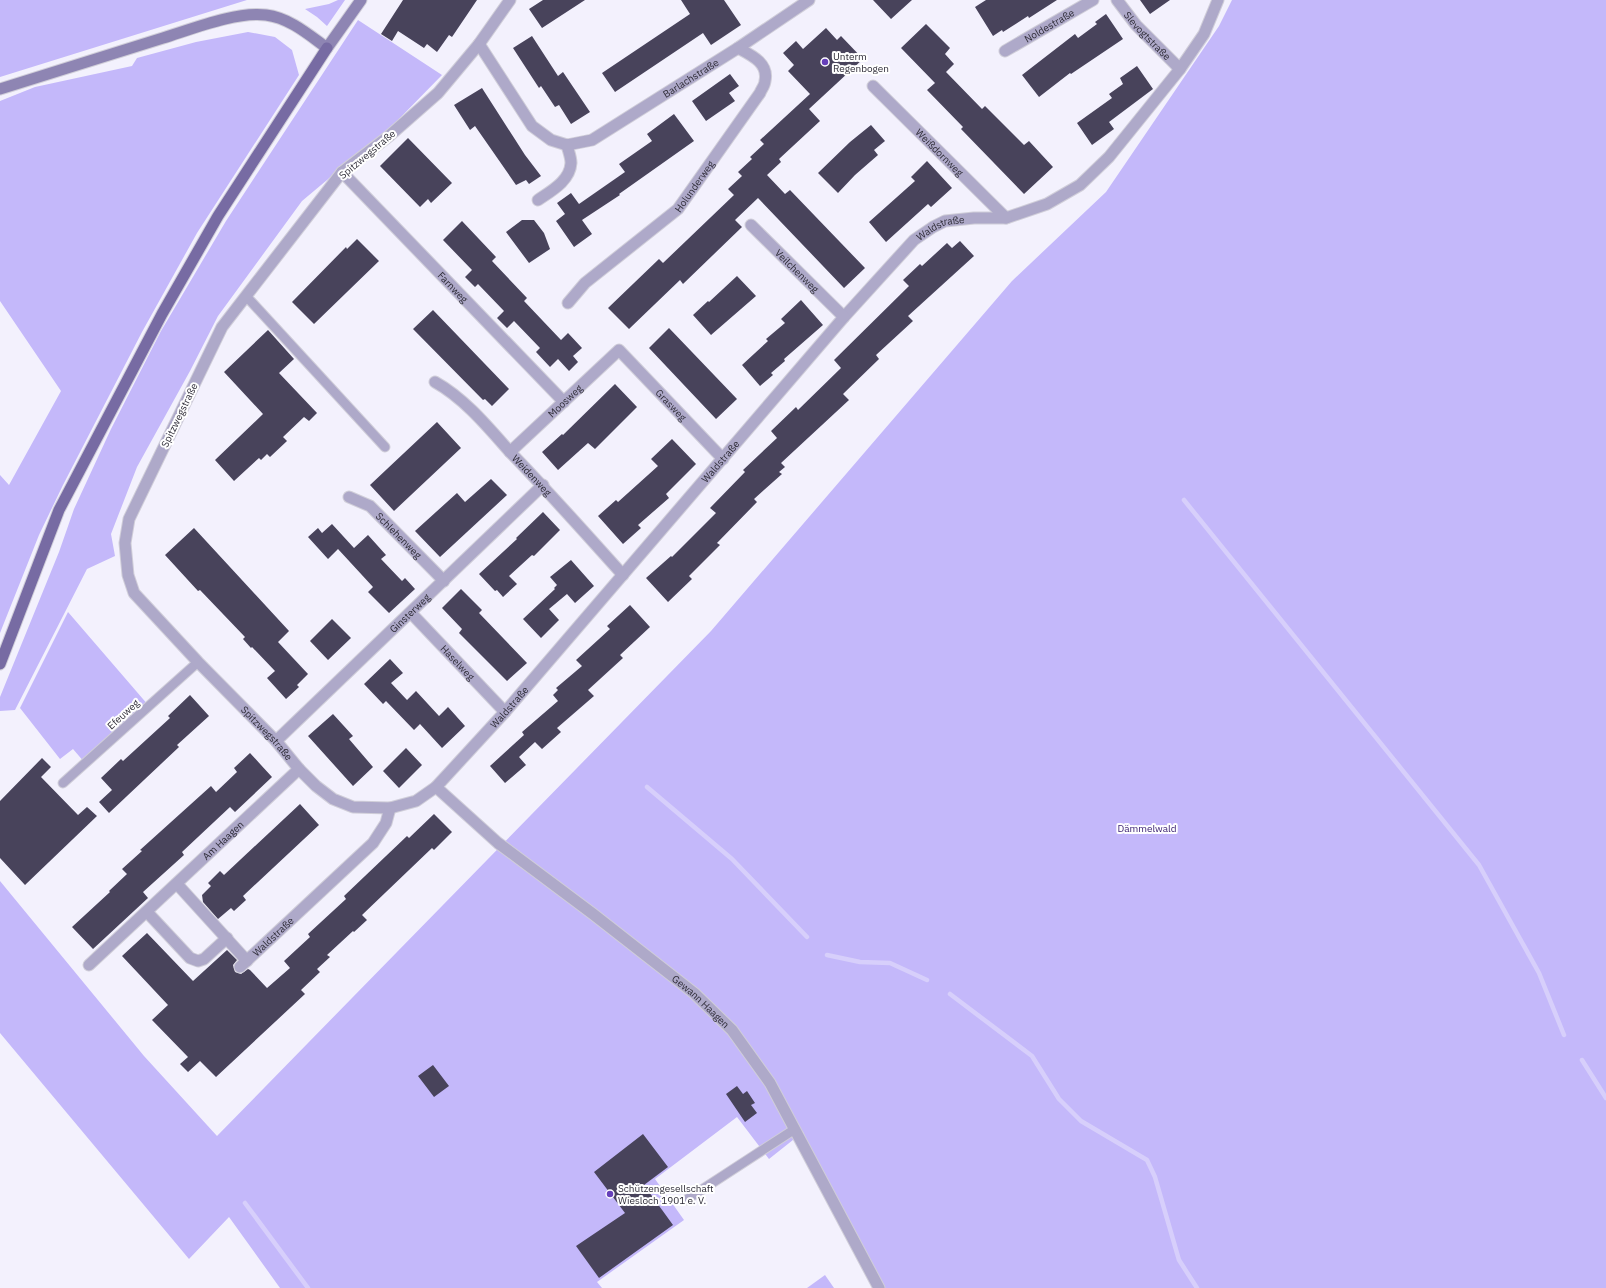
<svg xmlns="http://www.w3.org/2000/svg" width="1606" height="1288" font-family="'IBM Plex Sans',sans-serif">
	<style>
		.green { fill: #c4b8fa }
		.lines { fill: none; stroke-linecap: round; stroke-linejoin: round }
		.stream { stroke: #d7cffb; stroke-width: 4.5 }
		.building { fill: #48435b }
		.service-casing { stroke: #d0ced9; stroke-width: 11 }
		.minor-casing { stroke: #d0ced9; stroke-width: 13 }
		.secondary-casing { stroke: #d0ced9; stroke-width: 13 }
		.primary-casing { stroke: #d0ced9; stroke-width: 13 }
		.service { stroke: #aea9c9; stroke-width: 9 }
		.minor { stroke: #aea9c9; stroke-width: 11 }
		.secondary { stroke: #8e85b3; stroke-width: 11 }
		.primary { stroke: #776ba3; stroke-width: 11 }
		.poi-dot { fill: #6640b9; stroke: #fff; stroke-width: 1.5 }
		.labels { text-anchor: middle; stroke-width: 4; stroke-linejoin: round; paint-order: stroke }
		.street-label { font-size: 10px; fill: #2e2c37; stroke: #fff }
		.poi-label { font-size: 10px; fill: #2e2c37; stroke: #fff; text-anchor: start }
		.park-label { font-size: 10px; fill: #3b2171; stroke: #fff }
	</style>
	<rect width="100%" height="100%" fill="#f3f1fd"/>
	<path class="green" d="M0,0H247L0,77Z
		M338,0H345L327,26L317,17L305,9L329,4Z
		M1232,0H1606V1288H874L803,1132L769,1159L737,1117L655,1179L684,1220L597,1282L602,1288H280L229,1217L189,1259L0,1033V881L144,1056L217,1136L711,631L1012,281L1106,192L1219,26Z
		M358,20L442,75L395,123L302,201L218,316L190,371L137,467L111,534L115,556L87,569L15,710L0,711V697L59,552L74,509L111,429L161,331L226,221Z
		M248,32L275,37L292,50L299,75L197,233L142,332L63,485L39,535L0,633V475L9,485L61,391L0,301V101L35,87L132,66L137,58L196,42Z
		M68,612L149,706L85,763L73,749L60,759L20,708Z
		M825,1275L834,1288H807Z"/>
	<g class="lines">
		<path class="stream" d="M1184,500L1479,865L1539,973L1564,1035
			M647,787L732,859L807,937
			M827,955L860,962L890,963L927,980
			M950,994L1032,1056L1059,1099L1081,1121L1147,1160L1155,1177L1179,1260L1197,1288
			M1582,1060L1606,1098
			M245,1203L308,1288"/>
	</g>
	<path class="building" d="M403,0H477L452,37L449,35L437,52L427,44L424,48L398,31L392,41L381,34Z
		M543,0H585L542,28L529,9Z
		M681,0H724L741,25L711,45L703,33L615,92L602,73L690,14Z
		M873,0H912L891,19Z
		M986,0H1057L1029,18L1028,16L1003,32L1002,30L993,36L975,7Z
		M1140,0H1170L1150,14Z
		M1106,14L1123,39L1071,74L1070,73L1039,97L1022,75L1075,34L1078,38L1097,24L1095,22Z
		M926,24L950,48L945,54L954,64L946,72L982,109L985,106L1024,145L1029,141L1053,167L1024,194L961,129L963,127L927,90L935,83L901,48Z
		M826,28L837,40L841,36L863,59L809,109L820,121L779,159L781,162L767,175L785,194L790,190L865,268L844,288L758,198L735,220L742,227L683,284L680,280L629,329L608,308L659,259L663,263L734,195L728,189L742,176L738,172L752,159L750,157L764,144L760,140L810,94L788,71L794,65L783,53L796,41L803,49Z
		M532,36L558,76L563,72L590,112L571,124L559,105L555,107L541,86L539,88L513,48Z
		M1137,66L1153,89L1109,122L1114,129L1092,145L1077,123L1112,98L1109,94L1123,84L1120,78Z
		M730,74L739,86L729,93L735,101L706,121L692,101Z
		M482,88L525,155L541,176L529,184L526,180L516,185L475,126L470,130L454,105Z
		M674,114L694,141L619,194L620,195L582,220L592,234L574,247L556,221L565,214L557,203L571,193L579,204L625,172L619,164L652,141L647,134Z
		M871,125L885,141L874,150L878,155L855,175L838,193L818,173L850,142Z
		M408,138L452,183L431,203L428,199L420,207L380,166Z
		M927,161L952,188L931,207L928,204L886,242L869,222L915,181L911,177Z
		M522,220H534L544,233L550,249L529,263L506,232Z
		M462,221L496,257L492,261L527,298L524,301L561,340L568,333L582,348L573,356L578,362L569,371L558,359L550,367L536,352L540,348L514,321L507,328L497,318L504,311L478,284L475,287L465,277L472,270L443,240Z
		M357,239L379,261L314,324L292,302L346,247L347,249Z
		M960,241L974,256L908,316L913,321L876,355L879,359L843,394L849,400L781,463L785,467L779,472L782,474L754,499L757,502L717,543L720,545L689,576L692,579L668,602L646,578L671,556L672,557L716,513L710,508L745,472L743,470L777,438L771,431L796,407L798,410L841,368L834,360L909,286L903,280L920,264L922,266L947,243L952,248Z
		M737,276L756,296L711,335L693,315L708,301L709,302Z
		M801,300L823,325L784,359L785,361L771,373L773,375L760,386L742,365L768,341L766,339L785,323L781,319Z
		M433,310L509,389L492,406L485,399L483,400L413,329Z
		M669,328L737,399L716,419L649,348Z
		M268,330L294,359L279,373L317,413L309,421L304,417L283,437L287,441L270,457L267,454L261,460L259,458L234,481L215,460L263,414L224,372Z
		M615,384L637,407L595,449L588,443L558,470L542,452L562,434L563,435Z
		M437,422L461,448L394,511L370,485Z
		M672,439L696,464L666,494L669,498L638,525L641,528L623,544L598,516L616,500L618,502L658,466L651,459Z
		M491,479L507,495L440,557L415,531L457,493L465,502Z
		M543,512L560,530L534,556L532,555L509,576L517,584L503,597L497,590L495,591L479,574L517,539L516,538Z
		M332,524L354,548L368,535L386,555L381,559L402,581L405,578L415,589L389,613L368,592L373,587L338,549L328,559L308,537L318,528L322,533Z
		M194,528L289,631L278,642L308,674L297,685L299,687L286,699L267,678L275,671L252,647L251,648L243,639L245,637L200,590L198,591L165,555Z
		M571,560L594,586L575,603L567,594L549,609L559,620L541,638L523,619L555,589L554,588L557,585L550,577Z
		M461,589L482,610L479,613L527,663L507,681L459,633L462,629L442,608Z
		M630,605L650,627L620,655L623,658L588,690L594,696L557,728L561,732L542,749L535,742L519,757L526,765L505,783L490,766L524,735L522,732L558,701L553,695L558,690L556,688L582,666L576,660L610,629L607,626Z
		M332,619L351,638L328,660L310,641Z
		M390,659L403,673L391,683L407,700L416,691L439,716L448,707L465,726L442,748L420,724L414,730L386,701L383,704L364,684Z
		M190,695L209,716L177,745L179,747L109,813L99,802L112,790L101,778L121,759L123,761L170,718L168,716Z
		M333,714L353,736L349,739L373,767L353,786L308,736Z
		M406,748L422,765L399,788L383,771Z
		M250,753L272,777L235,812L230,807L182,852L184,855L143,892L148,898L93,949L72,927L110,892L109,891L127,874L122,869L142,851L140,850L211,786L216,792L237,772L234,768Z
		M42,758L51,767L41,777L78,815L87,807L97,816L25,885L0,858V801Z
		M300,804L319,825L243,896L246,900L234,911L231,908L218,919L203,902L202,895L211,886L208,883L220,871L224,875Z
		M434,814L452,832L434,850L432,848L362,915L367,920L354,932L353,931L327,955L330,957L317,969L320,972L301,990L305,994L216,1077L200,1061L188,1072L180,1064L188,1057L152,1020L168,1005L122,956L147,933L193,981L227,950L237,960L233,965L235,972L241,974L248,969L250,970L267,988L290,968L284,961L310,937L308,934L346,899L344,896L407,836L409,838Z
		M433,1065L449,1086L434,1097L418,1076Z
		M737,1086L743,1094L747,1091L755,1103L751,1105L757,1113L745,1122L726,1094Z
		M643,1134L668,1167L644,1185L673,1225L599,1278L576,1246L625,1213L594,1172Z"/>
	<g class="lines">
		<defs>
			<path id="service" d="M246,296L385,447
				M63,783L198,662
				M686,1200L795,1129"/>
			<g id="minor">
				<path id="s1" d="M510,0L479,44L438,93L389,136L342,172L222,327L129,519L125,543L128,575L134,593L198,662L276,741L299,769L316,786L333,799L353,807L390,808L416,801L436,787L505,712L844,317L914,240L933,227L945,221L974,218H1006L1047,204L1080,185L1109,157L1180,69L1204,34L1218,0"/>
				<path id="s2" d="M1117,0L1136,25L1180,69"/>
				<path id="s3" d="M479,44L532,126L551,140L567,145L592,140L738,48L809,0"/>
				<path id="s4" d="M1005,51L1093,0"/>
				<path id="s5" d="M873,86L1006,218"/>
				<path id="s6" d="M342,172L564,402"/>
				<path d="M538,200C551,191 570,181 571,163C571,157 568,150 567,145"/>
				<path id="s7" d="M751,225L844,317"/>
				<path id="s8" d="M568,303L585,283L678,209L760,93C761,90 765,85 765,81C769,63 751,55 738,48"/>
				<path id="s9" d="M435,382C464,398 488,427 510,452C549,492 586,534 623,575"/>
				<path id="s10" d="M510,452L619,350L723,459"/>
				<path id="s11" d="M349,497L370,506L444,581"/>
				<path id="s12" d="M411,613L505,712"/>
				<path id="s13" d="M276,741L543,485"/>
				<path id="s14" d="M436,787L498,843L593,914L694,993L732,1030L770,1083L879,1288"/>
				<path d="M177,884L247,961"/>
				<path d="M147,912L190,958L198,961L204,959L227,938"/>
				<path id="s15" d="M89,965L299,769"/>
				<path id="s16" d="M240,967L373,843L386,823L390,808"/>
			</g>
			<path id="secondary" d="M0,89C54,72 109,55 163,38C192,29 237,11 266,15C290,18 309,35 327,48L361,0"/>
			<path id="primary" d="M0,664L59,510L162,314L218,216L327,48"/>
		</defs>
		<use href="#service" class="service-casing"/>
		<use href="#minor" class="minor-casing"/>
		<use href="#secondary" class="secondary-casing"/>
		<use href="#primary" class="primary-casing"/>
		<use href="#service" class="service"/>
		<use href="#minor" class="minor"/>
		<use href="#secondary" class="secondary"/>
		<use href="#primary" class="primary"/>
	</g>
	<g class="poi-dot">
		<circle cx="825" cy="62" r="4"/>
		<circle cx="610" cy="1194" r="4"/>
	</g>
	<g class="labels">
		<g class="street-label">
			<text dy="4" stroke="none"><textPath href="#s4" startOffset="51">Noldestraße</textPath></text>
			<text dy="4" stroke="none"><textPath href="#s2" startOffset="47">Slevogtstraße</textPath></text>
			<text dy="4" stroke="none"><textPath href="#s3" startOffset="280">Barlachstraße</textPath></text>
			<text dy="4" stroke="none"><textPath href="#s5" startOffset="94">Weißdornweg</textPath></text>
			<text transform="translate(367 154) rotate(-40)" y="4">Spitzwegstraße</text>
			<text dy="4" stroke="none"><textPath href="#s8" startOffset="173">Holunderweg</textPath></text>
			<text dy="4" stroke="none"><textPath href="#s1" startOffset="1880">Waldstraße</textPath></text>
			<text dy="4" stroke="none"><textPath href="#s7" startOffset="65">Veilchenweg</textPath></text>
			<text dy="4" stroke="none"><textPath href="#s6" startOffset="160">Farnweg</textPath></text>
			<text dy="4" stroke="none"><textPath href="#s10" startOffset="75">Moosweg</textPath></text>
			<text dy="4" stroke="none"><textPath href="#s10" startOffset="225">Grasweg</textPath></text>
			<text transform="translate(179 415) rotate(-64)" y="4">Spitzwegstraße</text>
			<text dy="4" stroke="none"><textPath href="#s1" startOffset="1556">Waldstraße</textPath></text>
			<text dy="4" stroke="none"><textPath href="#s9" startOffset="135">Weidenweg</textPath></text>
			<text dy="4" stroke="none"><textPath href="#s11" startOffset="64">Schlehenweg</textPath></text>
			<text dy="4" stroke="none"><textPath href="#s13" startOffset="185">Ginsterweg</textPath></text>
			<text dy="4" stroke="none"><textPath href="#s12" startOffset="68">Haselweg</textPath></text>
			<text dy="4" stroke="none"><textPath href="#s1" startOffset="1232">Waldstraße</textPath></text>
			<text transform="translate(123 714) rotate(-42)" y="4">Efeuweg</text>
			<text dy="4" stroke="none"><textPath href="#s1" startOffset="920">Spitzwegstraße</textPath></text>
			<text dy="4" stroke="none"><textPath href="#s15" startOffset="183">Am Haagen</textPath></text>
			<text dy="4" stroke="none"><textPath href="#s16" startOffset="45">Waldstraße</textPath></text>
			<text dy="4" stroke="none"><textPath href="#s14" startOffset="341">Gewann Haagen</textPath></text>
		</g>
		<g class="poi-label">
			<text x="833" y="60">Unterm<tspan x="833" dy="12">Regenbogen</tspan></text>
			<text x="618" y="1192">Schützengesellschaft<tspan x="618" dy="12">Wiesloch 1901 e. V.</tspan></text>
		</g>
		<g class="park-label">
			<text x="1147" y="832">Dämmelwald</text>
		</g>
	</g>
</svg>
